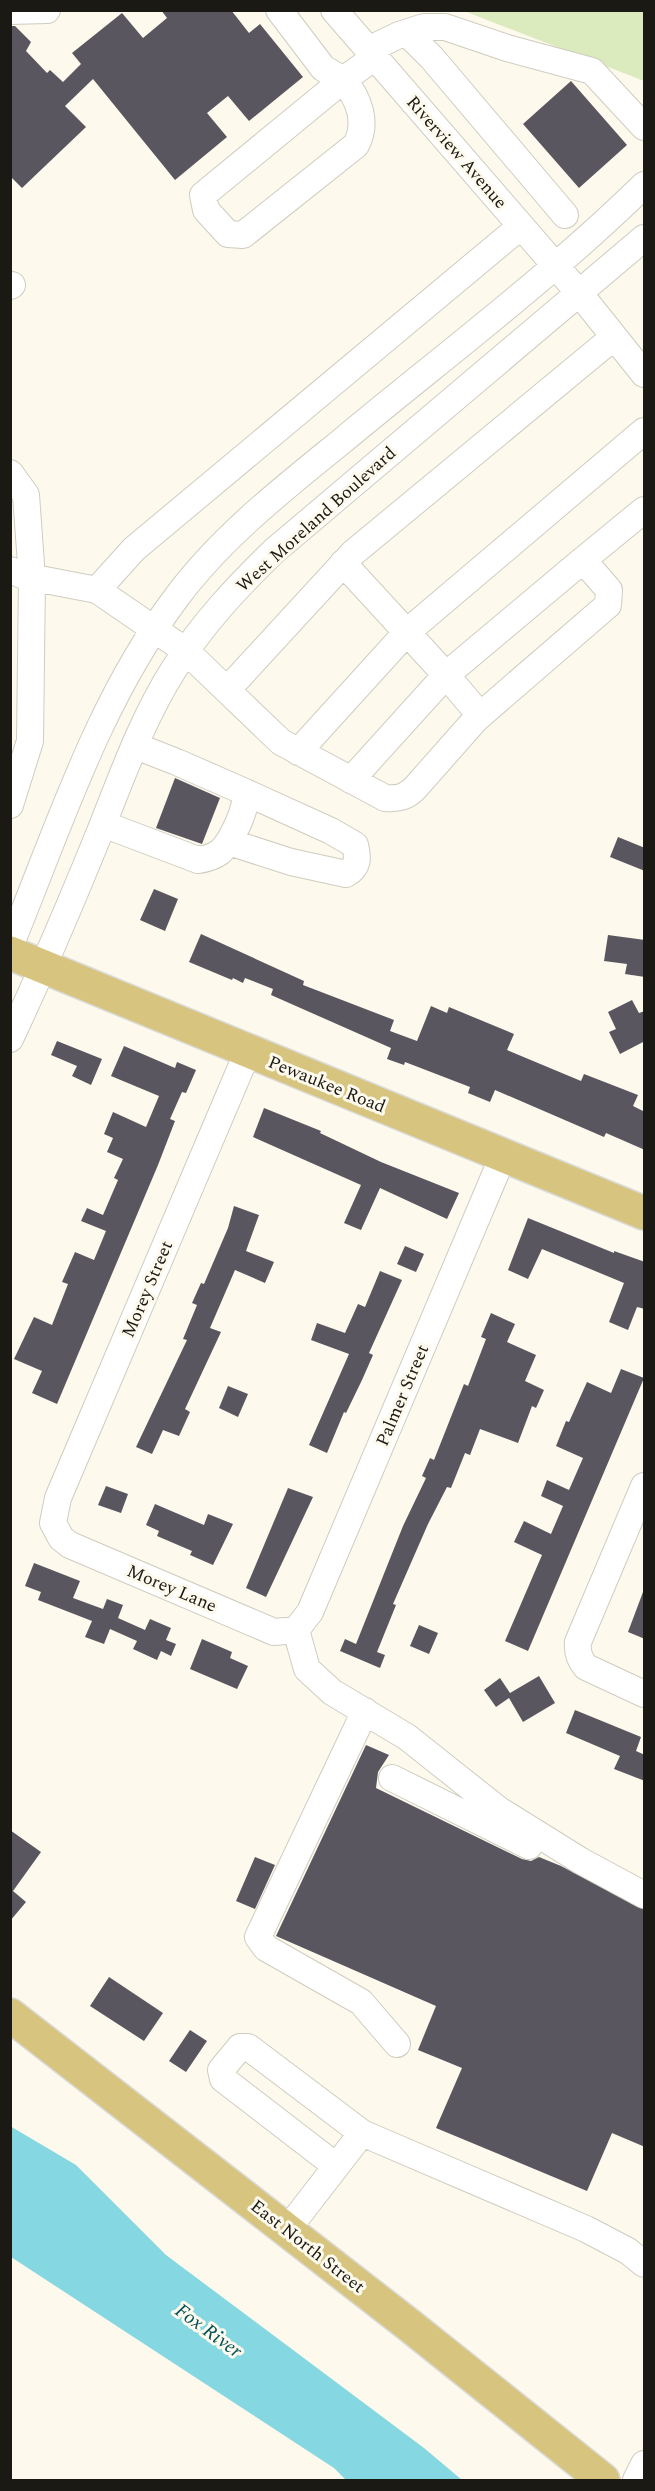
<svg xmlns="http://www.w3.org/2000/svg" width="655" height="2491" font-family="Spectral,serif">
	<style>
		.green { fill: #dcebbd }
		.water { fill: #85d8e1 }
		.building { fill: #5a5660 }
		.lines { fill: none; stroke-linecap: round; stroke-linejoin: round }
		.minor-casing { stroke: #cfccc0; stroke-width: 28 }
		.major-casing { stroke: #dadad9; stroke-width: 36 }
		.minor { stroke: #fff; stroke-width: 26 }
		.major { stroke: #d7c57f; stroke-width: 33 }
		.labels { text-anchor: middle; stroke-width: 6; stroke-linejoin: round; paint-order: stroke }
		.street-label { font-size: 18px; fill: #1a1914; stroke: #fdf9ec }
		.water-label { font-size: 20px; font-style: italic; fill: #005057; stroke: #fdf9ec }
	</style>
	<rect width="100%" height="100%" fill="#fdf9ec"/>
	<path class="green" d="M464,11H644V81Z"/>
	<path class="water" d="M10,2126L76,2165L166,2255L424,2448L462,2480H346L334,2468L11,2257Z"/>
	<path class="building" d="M161,10H231L249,33L260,24L303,77L249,121L228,96L207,113L227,137L175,180L93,79L65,106L86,127L22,188L10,176V26H15L31,42L26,51L47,73L50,70L63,82L81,64L72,53L122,13L143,38L167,18Z
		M571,81L627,145L579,188L523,124Z
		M175,778L220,798L202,844L156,828Z
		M618,837L645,848V871L610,857Z
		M154,889L178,899L165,931L140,920Z
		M201,934L304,981L303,985L394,1020L390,1031L417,1041L431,1006L447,1013L449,1007L514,1034L507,1050L581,1081L584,1074L638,1095L633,1106L645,1112V1150L606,1133L604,1137L495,1090L490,1102L468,1093L470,1087L405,1062L404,1065L387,1059L391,1048L271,995L273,989L245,978L243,983L233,978L232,980L189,962Z
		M608,935L645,940V977L625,974L627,964L604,961Z
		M632,1000L639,1013L645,1011V1041L620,1054L609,1032L616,1029L608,1012Z
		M57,1041L102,1059L91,1085L72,1076L77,1066L51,1055Z
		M124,1046L175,1068L177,1062L196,1070L186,1093L182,1092L170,1119L175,1121L158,1165L57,1404L32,1393L42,1371L14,1359L34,1317L52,1325L68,1284L62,1282L75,1252L94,1260L106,1231L81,1221L87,1208L103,1215L118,1180L114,1178L123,1159L107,1152L113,1138L104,1134L113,1112L146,1127L159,1096L111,1076Z
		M264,1108L321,1131L320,1133L381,1162L459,1193L447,1219L380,1188L361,1230L344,1223L361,1185L253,1137Z
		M234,1206L259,1215L246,1251L274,1262L265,1283L235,1270L210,1328L221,1332L185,1409L190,1412L179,1436L163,1430L152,1454L136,1447L187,1340L183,1339L197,1305L192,1303L201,1283L204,1284L228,1228Z
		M528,1218L614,1253V1251L645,1262V1309L637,1307L628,1330L609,1322L624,1283L542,1249L528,1279L508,1270Z
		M405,1246L424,1254L416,1272L397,1264Z
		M380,1271L402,1280L369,1353L373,1355L362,1380L346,1413L344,1412L327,1453L309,1445L349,1354L311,1340L317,1323L345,1333L358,1304L365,1307Z
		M491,1313L515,1324L507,1342L536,1355L525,1381L544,1390L536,1408L532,1406L518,1443L480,1429L470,1455L465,1453L451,1488L447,1487L428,1524L393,1604L396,1605L377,1652L385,1655L380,1668L340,1651L345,1639L356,1644L403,1526L426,1478L422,1476L430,1458L434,1460L464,1384L468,1386L486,1339L481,1337Z
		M621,1369L644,1378L528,1651L505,1641L542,1555L514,1542L524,1521L551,1534L563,1506L541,1496L547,1480L569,1490L583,1458L556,1446L566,1421L569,1422L587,1382L611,1393Z
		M228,1386L248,1394L238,1417L219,1408Z
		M106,1486L128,1494L121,1513L98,1505Z
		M288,1488L313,1497L266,1597L246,1588Z
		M155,1504L204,1525L208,1514L233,1524L213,1565L190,1555L192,1551L157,1536L159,1531L146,1525Z
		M34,1563L80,1581L73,1598L103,1609L107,1599L123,1605L118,1618L145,1630L150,1619L171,1628L166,1640L176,1644L171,1656L161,1651L157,1660L133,1649L137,1641L110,1629L104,1644L85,1637L92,1621L38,1600L41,1592L25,1586Z
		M643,1592H645V1639L628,1632Z
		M419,1625L438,1633L429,1654L410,1646Z
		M202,1639L232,1652L230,1658L248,1666L237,1689L190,1669Z
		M539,1676L555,1703L523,1722L509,1698L496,1707L484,1690L500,1678L510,1693Z
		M575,1710L641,1737L636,1751L645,1755V1781L614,1769L620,1756L566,1733Z
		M366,1745L389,1755L378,1772L376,1788L522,1859L531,1861L539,1857L561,1866L645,1910V2147L612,2133L587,2191L436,2128L462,2068L418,2050L436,2006L276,1936Z
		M10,1830L41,1852L13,1891L26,1902L10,1921Z
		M255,1857L275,1865L255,1909L236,1901Z
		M109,1977L163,2013L144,2041L90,2006Z
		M190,2030L207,2041L186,2072L169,2061Z"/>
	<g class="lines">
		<defs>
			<path id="minor" d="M279,10L323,68L343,80L203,195L206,210L228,234L243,235L356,145C368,123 359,98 343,80L375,57
				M334,10L580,294L644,374
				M10,11L47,10
				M399,35L424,27H445L507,48L592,71L644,127
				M368,50L399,35H409L432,58L565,215
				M10,286L12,285
				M10,473L26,495L32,578L30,741L10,805
				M343,563L446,675L480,715
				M10,570L24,576L97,590L186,651L281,742L385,798C399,799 406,797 415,788L476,719L608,605L609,590L583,560L644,510
				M97,590L134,549L521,226
				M227,690L353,553L614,337
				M136,746L174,761
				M298,752L407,632L644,431
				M351,780L446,675L583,560
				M103,824L198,860C206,859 213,857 220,852C231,843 249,805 245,792L179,763
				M229,842L291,862L346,874C359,867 358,857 355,845L331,831L245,792
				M10,946C59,827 98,702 176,598C221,537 283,489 342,441C443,357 550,277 644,185
				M10,1039C42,971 71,903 99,834C121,779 142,719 174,669C202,624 237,587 274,551L644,238
				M248,1051L58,1498L53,1523L61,1538L70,1545L274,1632L296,1630L310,1612L503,1156
				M644,1486L578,1642C577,1652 579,1659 586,1667L644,1694
				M296,1630L307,1669L332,1692L407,1737L499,1810L581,1861L644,1895
				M365,1711L258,1937L266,1948L361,2002L397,2044
				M392,1778L529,1846
				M336,2166L223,2079L221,2070L240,2047H248L362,2133L586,2229L628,2251L644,2264
				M287,2230L362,2133
				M636,2480L644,2464"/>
			<path id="major" d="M10,953L644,1213
				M10,2015L409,2325L603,2480"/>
		</defs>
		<use href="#minor" class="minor-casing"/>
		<use href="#major" class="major-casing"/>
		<use href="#minor" class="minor"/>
		<use href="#major" class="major"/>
	</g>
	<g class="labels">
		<g class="street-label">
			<text transform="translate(457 152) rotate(49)" y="6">Riverview Avenue</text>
			<text transform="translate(316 519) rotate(-42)" y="6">West Moreland Boulevard</text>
			<text transform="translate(327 1084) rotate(22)" y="6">Pewaukee Road</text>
			<text transform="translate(147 1289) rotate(-67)" y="6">Morey Street</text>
			<text transform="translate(402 1395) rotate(-67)" y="6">Palmer Street</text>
			<text transform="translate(172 1588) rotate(23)" y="6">Morey Lane</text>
			<text transform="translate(308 2246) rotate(38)" y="6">East North Street</text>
		</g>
		<g class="water-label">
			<text transform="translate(209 2330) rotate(36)" y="7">Fox River</text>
		</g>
	</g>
	<rect width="655" height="2491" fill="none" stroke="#1a1914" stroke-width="24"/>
</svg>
